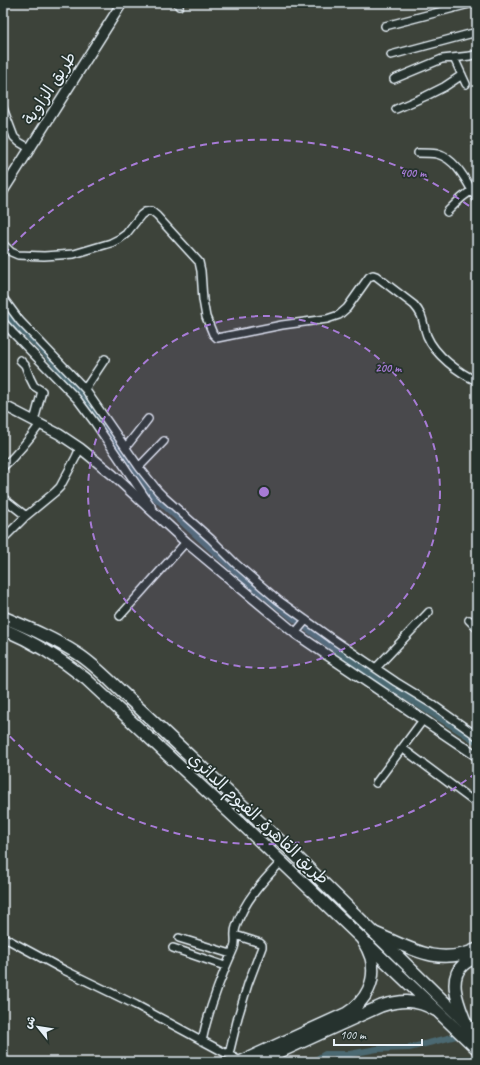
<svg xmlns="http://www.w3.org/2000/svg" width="480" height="1065" font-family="Caveat,'Playpen Sans Arabic',sans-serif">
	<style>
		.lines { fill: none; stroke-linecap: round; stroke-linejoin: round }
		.canal { stroke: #4b6972; stroke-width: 6 }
		.minor-casing { stroke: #e8f1f8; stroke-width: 10 }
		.tertiary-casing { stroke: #e8f1f8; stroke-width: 12 }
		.primary-casing { stroke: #e8f1f8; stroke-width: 14 }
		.trunk-casing { stroke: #e8f1f8; stroke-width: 14 }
		.minor { stroke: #26332d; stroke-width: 7 }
		.tertiary { stroke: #26332d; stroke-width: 9 }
		.primary { stroke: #26332d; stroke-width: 11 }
		.trunk { stroke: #26332d; stroke-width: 11 }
		.ring { fill: none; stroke: #a77bd6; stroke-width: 2; stroke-dasharray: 7 5 }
		.labels { text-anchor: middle; stroke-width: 3.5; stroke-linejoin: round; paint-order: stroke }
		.street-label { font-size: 17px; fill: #e8f1f8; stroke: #26332d }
		.centre { fill: #a77bd6; stroke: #26332d; stroke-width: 2 }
		.ring-label { font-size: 12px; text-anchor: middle; font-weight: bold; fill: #a77bd6; stroke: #26332d; stroke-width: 3.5; stroke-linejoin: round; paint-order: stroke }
	</style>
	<rect width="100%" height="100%" fill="#3d433a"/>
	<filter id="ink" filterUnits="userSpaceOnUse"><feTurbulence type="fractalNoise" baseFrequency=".025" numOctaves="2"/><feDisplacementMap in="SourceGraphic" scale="8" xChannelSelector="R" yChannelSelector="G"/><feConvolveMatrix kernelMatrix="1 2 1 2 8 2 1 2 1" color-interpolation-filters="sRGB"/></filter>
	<g filter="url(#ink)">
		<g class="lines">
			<path class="canal" d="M3,310L6,315L48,356L93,409L147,490L245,580L289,615L329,645L370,674L477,742
				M312,1062L325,1054H350L377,1049L409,1048L464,1034"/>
			<defs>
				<path id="minor" d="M177,3L179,6
					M385,26L473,3
					M391,55L477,32
					M454,58L466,84
					M394,79L442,59L470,56L477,54
					M3,108L14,137L19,142L29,148
					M396,109L426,96L444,87L462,75
					M418,153C424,153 431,153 437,154C457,159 467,183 477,199
					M447,212C456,203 465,193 477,188
					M3,244L11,252L18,255L44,256L74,254L111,243L119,239L126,234L141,215L145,212L151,211L157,216L199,262L201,271L203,300L206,317L213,334L217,338L282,325L327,319L339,315L347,308L369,277L373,275L376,276L414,305C425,317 422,323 427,336C435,355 459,373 477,381
					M3,298L20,321L85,389L139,467L158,491L165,498L211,539L236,564L278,600L331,638L396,682L432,704L477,736
					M3,322L14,334L77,399L95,423L151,506
					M20,360L25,365L30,378L34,386L42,391L34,421
					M85,389L105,359
					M126,447L148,419
					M3,467C17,454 29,440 40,424
					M139,467L164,441
					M3,498L26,516
					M3,539L26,516L55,492L60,487L76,457L80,448
					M120,616L186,542
					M469,620L477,628
					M295,633L306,620
					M376,668L429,612
					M402,748L477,804
					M376,783L423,720
					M3,937L64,970L136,1005L242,1062
					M179,938L231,954
					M173,948L225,966
					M202,1041C209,1007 220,979 234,948C237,941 233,934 236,927C244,901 263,881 281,862
					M229,1054L238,1017L248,984L262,947V945L260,943L235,935"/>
				<path id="tertiary" d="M3,191L122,3
					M3,405L59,434L80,448L113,475L186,542L295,633L311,644L477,756"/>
				<path id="primary" d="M375,933C410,948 438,967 477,949
					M465,1021C459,1005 447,979 463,965C467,961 472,960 477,957
					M240,1062L347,1013C366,1001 377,981 371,958C369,952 366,946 363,941
					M258,1062L381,1006C401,1000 416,999 435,1010"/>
				<path id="trunk" d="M3,617C29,628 55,639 78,654C95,665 109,680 123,693L291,851L477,1034
					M3,629C34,642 60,658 86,679L246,828L477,1049"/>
			</defs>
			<use href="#minor" class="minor-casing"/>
			<use href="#tertiary" class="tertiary-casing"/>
			<use href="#primary" class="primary-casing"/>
			<use href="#trunk" class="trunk-casing"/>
			<use href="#minor" class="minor"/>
			<use href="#tertiary" class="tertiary"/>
			<use href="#primary" class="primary"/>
			<use href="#trunk" class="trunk"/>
		</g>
	</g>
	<circle cx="264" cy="492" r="176" fill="#a77bd6" fill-opacity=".12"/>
	<g class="ring">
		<circle cx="264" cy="492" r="176"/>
		<path d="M476 773A352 352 0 0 1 4 730M4 254A352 352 0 0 1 476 211"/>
	</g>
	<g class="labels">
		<g class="street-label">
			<text transform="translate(49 88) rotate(-57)" y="6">طريق الزاوية</text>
			<text transform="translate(259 818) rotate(43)" y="6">طريق القاهرة, الفيوم الدائري</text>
		</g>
	</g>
	<circle cx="264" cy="492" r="6" class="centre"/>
	<g class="ring-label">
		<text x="413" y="177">400 m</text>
		<text x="388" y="372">200 m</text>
	</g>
	<rect width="480" height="1065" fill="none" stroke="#26332d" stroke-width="16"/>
	<rect x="8" y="8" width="464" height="1049" fill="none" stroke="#e8f1f8" stroke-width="1.5" filter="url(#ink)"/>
	<g transform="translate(38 1027) rotate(300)" stroke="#26332d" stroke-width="3" paint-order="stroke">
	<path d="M0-3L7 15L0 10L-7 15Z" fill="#e8f1f8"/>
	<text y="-6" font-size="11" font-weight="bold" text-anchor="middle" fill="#e8f1f8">ش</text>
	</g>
	<path d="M334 1039v6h88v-6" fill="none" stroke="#e8f1f8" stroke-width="2"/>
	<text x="340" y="1039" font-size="12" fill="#e8f1f8" stroke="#26332d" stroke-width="3" paint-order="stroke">100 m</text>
</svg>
